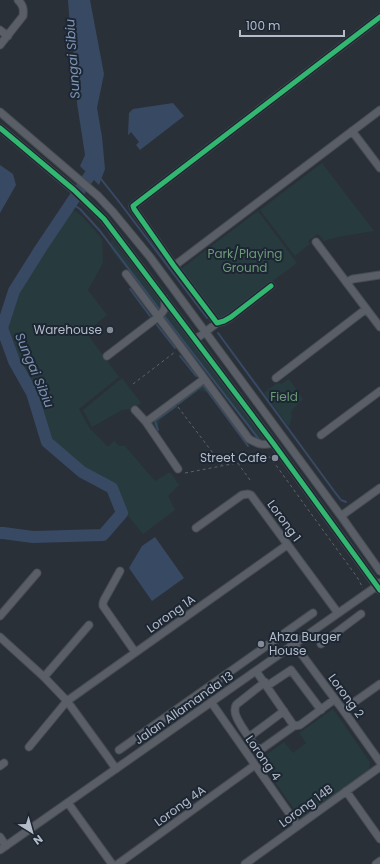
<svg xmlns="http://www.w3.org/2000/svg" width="380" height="864" font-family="Poppins,sans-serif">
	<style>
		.green { fill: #273a3e }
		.water { fill: #384963 }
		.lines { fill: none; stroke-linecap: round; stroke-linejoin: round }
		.stream { stroke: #384963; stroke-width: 2 }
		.river { stroke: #384963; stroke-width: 12 }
		.minor-casing { stroke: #484c53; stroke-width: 9 }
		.path { stroke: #5d636a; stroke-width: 1; stroke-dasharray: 3 3; stroke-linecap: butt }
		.minor { stroke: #5a5e66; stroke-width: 7 }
		.cycleway-casing { stroke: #1d2633; stroke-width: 8 }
		.cycleway { stroke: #33b770; stroke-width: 5 }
		.poi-dot { fill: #848b96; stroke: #1d2633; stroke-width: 1.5 }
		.labels { text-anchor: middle; stroke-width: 4; stroke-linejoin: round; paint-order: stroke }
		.park-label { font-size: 12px; fill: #6b9a76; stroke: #1d2633 }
		.poi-label { font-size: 12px; fill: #b4bcc9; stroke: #1d2633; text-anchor: end }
		.street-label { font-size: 12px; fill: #b4bcc9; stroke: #1d2633 }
		.water-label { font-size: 13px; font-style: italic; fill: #7c92b1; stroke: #1d2633 }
	</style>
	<rect width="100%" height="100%" fill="#2a3038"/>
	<path class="green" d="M322,163L374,231L338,237L324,241L318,234L308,241L310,244L295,256L260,210Z
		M71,208L83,217L102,239L103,263L88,290L107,315L87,331L88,335L119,377L79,409L90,429L108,447L114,441L119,446H125L155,481L170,472L179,485L168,496L175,510L143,534L125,512L113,486L85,470L50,441L36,394L18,361L7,328L17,295Z
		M258,211L297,263L219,321L181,269Z
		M111,238L268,442L261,444L111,249Z
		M122,378L141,403L132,409L122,410L92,427L83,410Z
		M289,379L303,399L294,408L291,412L292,416L289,427L264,393L277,383L281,384Z
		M203,386L208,391L205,392L199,390L160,420L158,428L157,429L152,424L154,421L200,387Z
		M333,709L370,762L369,772L302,820L259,760L284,742L293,753L306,743L299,733Z"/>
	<path class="water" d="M68,0H90L104,74L97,108L102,137L105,169L99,185L80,166L85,155L77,103L78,74L71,41Z
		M173,103L184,116L140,150L136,145L139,142L131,132L128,135L129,113L133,109Z
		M0,165L13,174L16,185L0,213Z
		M155,537L184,578L152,601L129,568L142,546Z"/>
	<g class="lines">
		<path class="stream" d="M101,179L120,203L207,318
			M71,203L80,209L100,231L160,310
			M130,289L150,316
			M165,317L261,442
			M157,325L175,348
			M218,333L334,491L341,500L346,502
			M180,356L196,376
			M178,404L203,385L248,446
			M158,430L155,421L176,406"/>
		<path class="river" d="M0,533H3L33,537L103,535L122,513L112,488L82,472L47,442L32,393L14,361L2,328L14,291L41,248L94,169L93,161"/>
		<defs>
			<path id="minor" d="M0,30L8,36
				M0,45L23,16C24,9 23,5 18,0
				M0,112L98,196L113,212L150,257L341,516L380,571
				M0,128L74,190L104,219L273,443L380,590
				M352,131L380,168
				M316,242L380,327
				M174,266L380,110
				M126,274L181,347L249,439C259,444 262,446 273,443
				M346,282L353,279L380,275
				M271,286L231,317L224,321L217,323L174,266L134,209L133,206L380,17
				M196,339L217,323
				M107,356L158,317C165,310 166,308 164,298
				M276,378L366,309
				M135,410L146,422L178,469
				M146,422L204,379
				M321,435L380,391
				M341,516L380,488
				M196,528L242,495L248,494L251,495L338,613
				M120,571L104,600L103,603V606L135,652
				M0,616L37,573
				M0,637L44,677L67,701L107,756L116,769
				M294,644L343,710L380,762
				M321,644L361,614
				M256,671L294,726L300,725L335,699
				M44,677L89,625
				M265,682L237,704C235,706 235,707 235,710C234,719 251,739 256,748L260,749L263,748L294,726
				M267,686L291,670L321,710
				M211,702L298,826
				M343,710L380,684
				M249,737L284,711
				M29,747L67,701L287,545
				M119,750L313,613
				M0,766L4,763
				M346,791L380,839
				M68,803L112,864
				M0,837L6,846
				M0,850L377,586L379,583
				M118,864L255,765
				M245,864L380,767
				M376,864L380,861"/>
		</defs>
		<use href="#minor" class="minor-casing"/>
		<path class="path" d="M133,384L175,352
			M178,407L222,465
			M185,473L237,463
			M250,480L237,462L270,457L357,577L363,588"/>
		<use href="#minor" class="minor"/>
		<defs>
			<path id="cycleway" d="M0,128L74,190L104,219L273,443L380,590
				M271,286L231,317L224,321L217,323L174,266L134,209L133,206L380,17"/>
		</defs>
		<use href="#cycleway" class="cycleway-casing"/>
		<use href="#cycleway" class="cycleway"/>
	</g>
	<g class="poi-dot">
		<circle cx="110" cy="330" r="4"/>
		<circle cx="275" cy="458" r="4"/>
		<circle cx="261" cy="644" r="4"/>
	</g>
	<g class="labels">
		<g class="park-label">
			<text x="245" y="258">Park/Playing<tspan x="245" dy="14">Ground</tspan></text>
			<text x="284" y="401">Field</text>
		</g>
		<g class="poi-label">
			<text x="102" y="334">Warehouse</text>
			<text x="267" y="462">Street Cafe</text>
			<text x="269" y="641" text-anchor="start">Ahza Burger<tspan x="269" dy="14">House</tspan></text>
		</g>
		<g class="street-label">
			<text transform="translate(284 521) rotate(54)" y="4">Lorong 1</text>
			<text transform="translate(171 614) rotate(-35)" y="4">Lorong 1A</text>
			<text transform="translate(346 696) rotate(54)" y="4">Lorong 2</text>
			<text transform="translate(184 708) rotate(-35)" y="4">Jalan Allamanda 13</text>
			<text transform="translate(263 758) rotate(55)" y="4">Lorong 4</text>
			<text transform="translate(180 806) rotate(-36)" y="4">Lorong 4A</text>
			<text transform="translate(306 806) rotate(-36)" y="4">Lorong 14B</text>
		</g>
		<g class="water-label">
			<text transform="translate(72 59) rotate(-94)" y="5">Sungai Sibiu</text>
			<text transform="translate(35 370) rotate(67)" y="5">Sungai Sibiu</text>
		</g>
	</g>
	<g transform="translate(32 832) rotate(143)" stroke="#1d2633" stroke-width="3" paint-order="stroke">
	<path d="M0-3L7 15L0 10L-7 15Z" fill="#b4bcc9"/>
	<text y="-6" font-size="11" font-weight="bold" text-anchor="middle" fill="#b4bcc9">N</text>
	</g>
	<path d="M240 30v6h104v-6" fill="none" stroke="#b4bcc9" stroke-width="2"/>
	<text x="246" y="30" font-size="12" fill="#b4bcc9" stroke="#1d2633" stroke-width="3" paint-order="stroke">100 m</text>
</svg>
